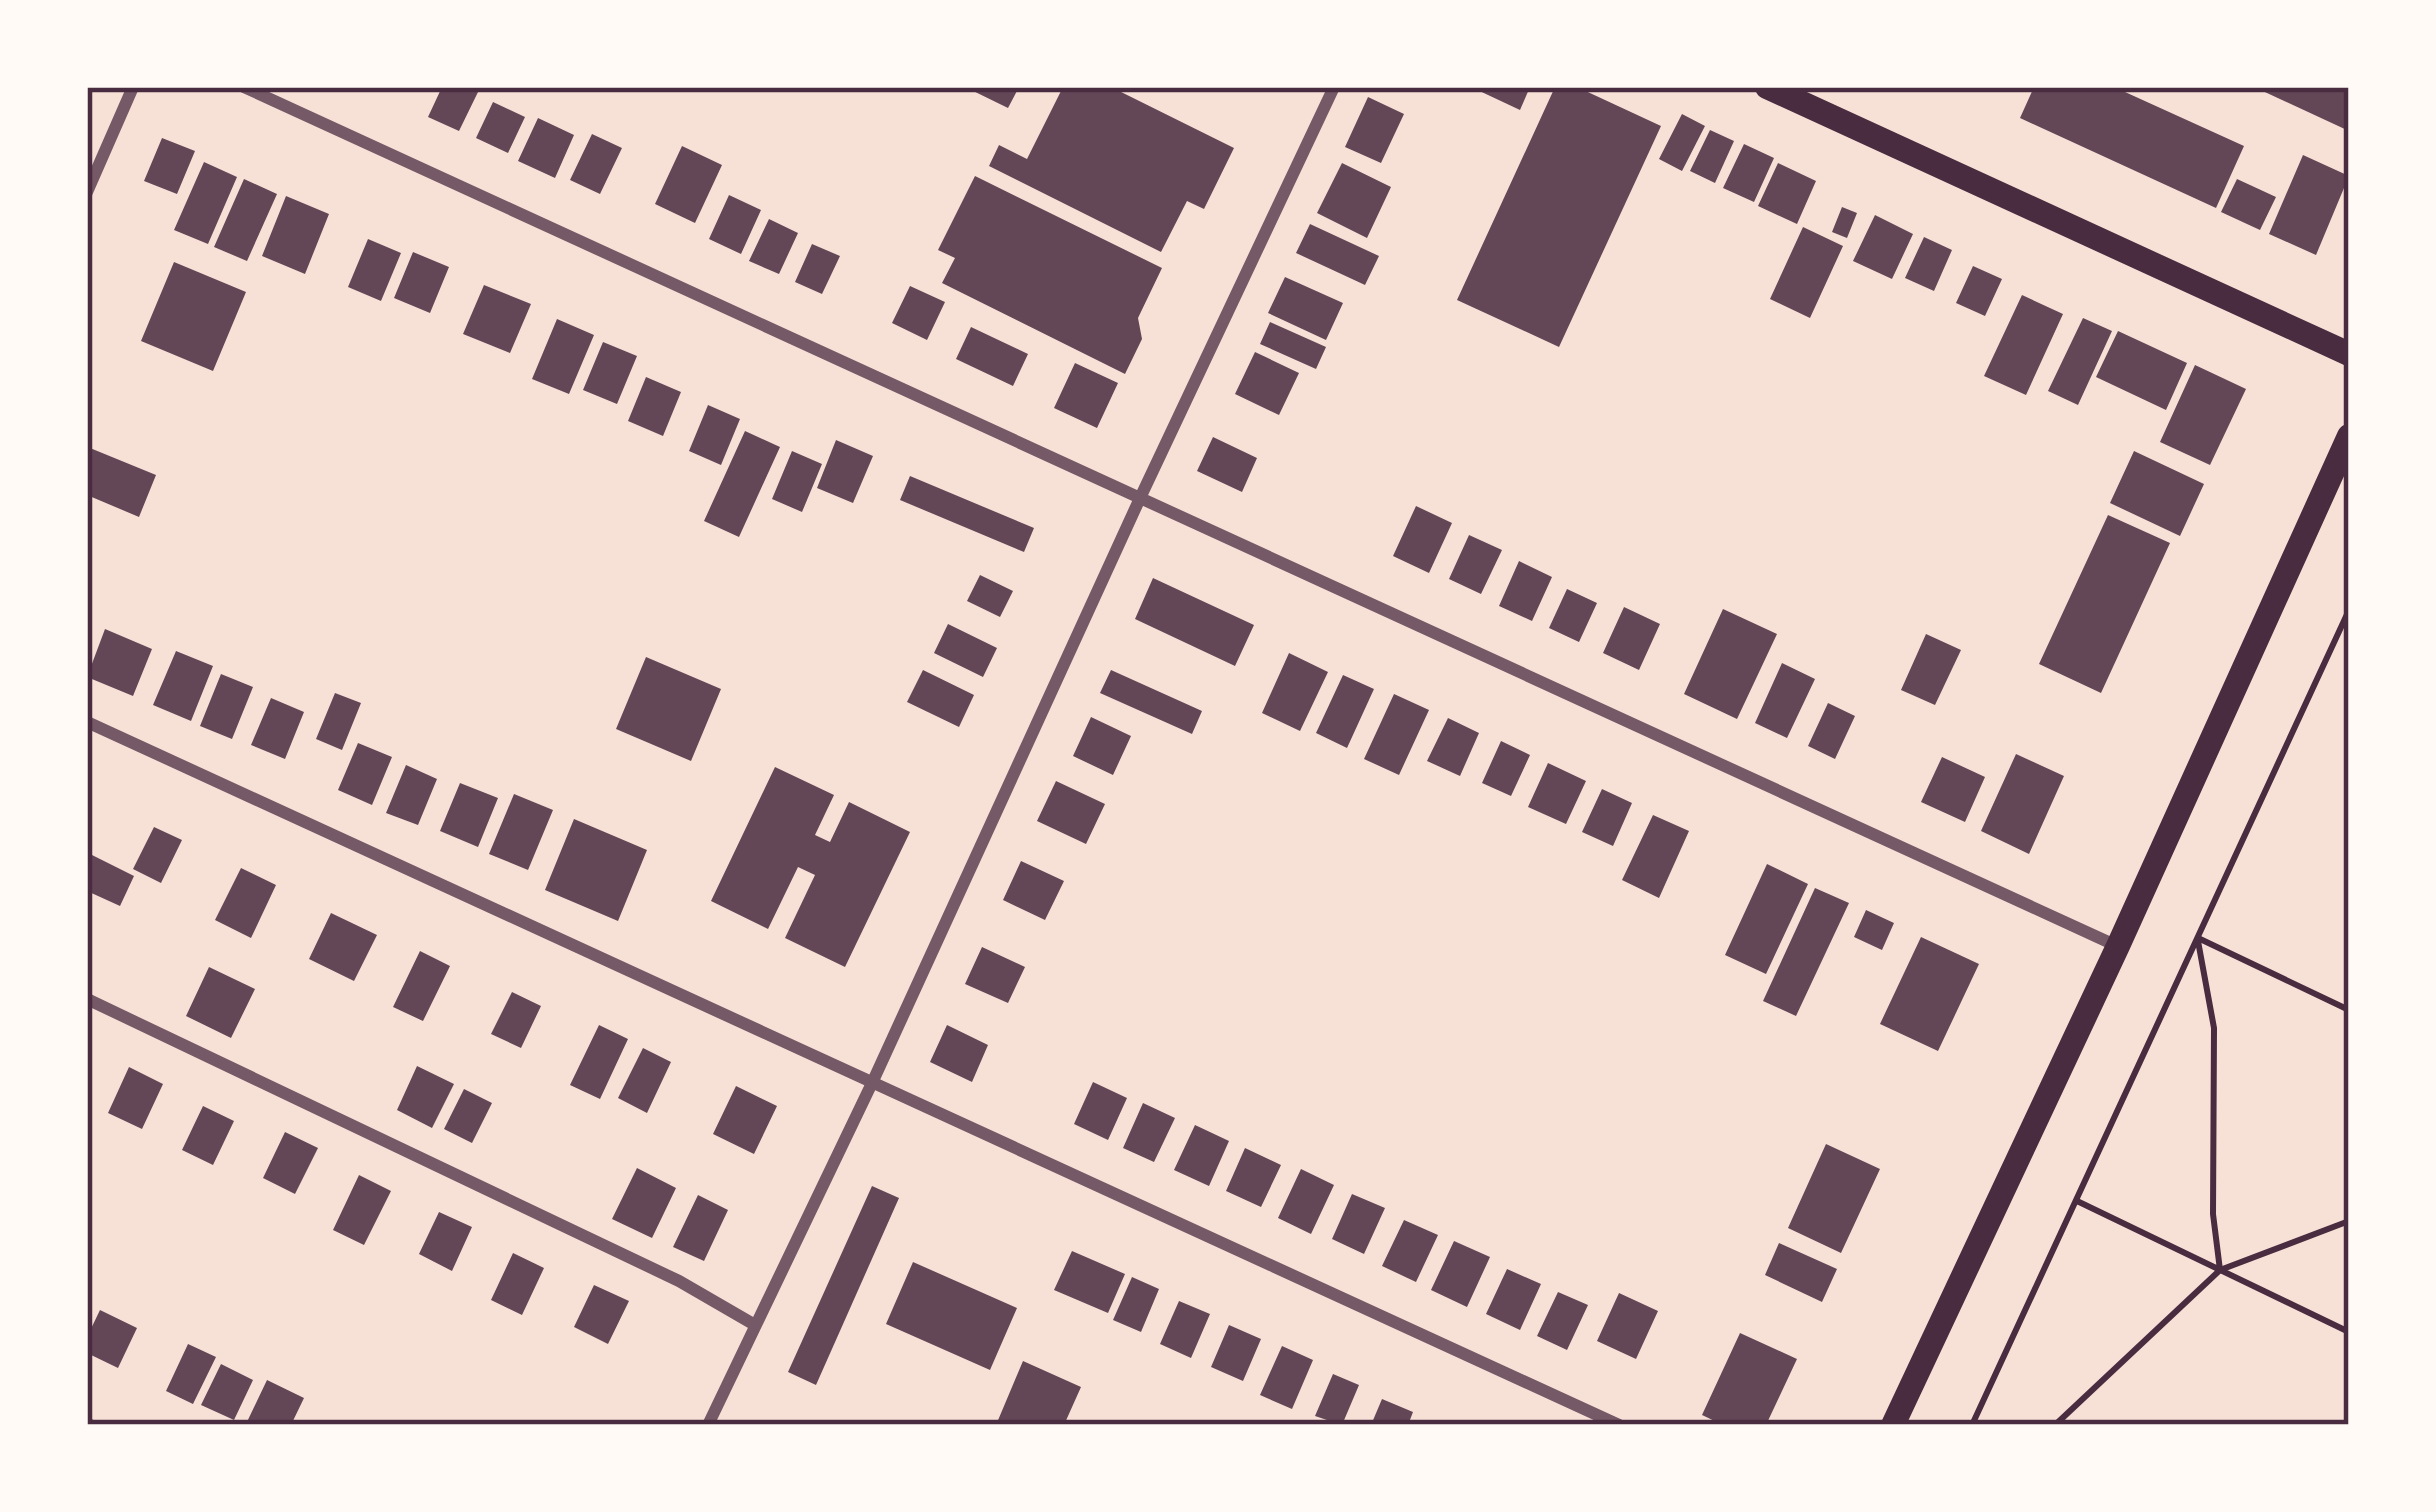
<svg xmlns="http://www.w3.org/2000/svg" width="2436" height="1512" font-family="'PT Sans Narrow',sans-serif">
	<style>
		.building { fill: #644757 }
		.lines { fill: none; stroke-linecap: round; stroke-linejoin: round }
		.path { stroke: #4a2c40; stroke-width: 6 }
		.minor { stroke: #755966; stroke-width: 12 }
		.secondary { stroke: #4a2c40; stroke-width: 24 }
		.neatline { fill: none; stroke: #4a2c40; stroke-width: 4.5 }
	</style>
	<rect width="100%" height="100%" fill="#f7e1d7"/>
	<path class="building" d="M442,87L479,90L459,131L428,117Z
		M965,87H1019L1008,108Z
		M1063,87H1111L1234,148L1204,209L1187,201L1161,252L989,166L999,145L1027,159Z
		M1471,87H1530L1520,110Z
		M1555,87H1577L1661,126L1559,347L1457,300Z
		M2034,87H2114L2244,146L2216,208L2020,118Z
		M2254,87H2349V131Z
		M1368,97L1404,114L1381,163L1345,147Z
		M493,102L525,117L508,153L476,138Z
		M1682,114L1705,126L1682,171L1659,159Z
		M538,118L574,135L555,178L518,161Z
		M1710,130L1734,141L1715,183L1690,171Z
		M592,134L622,148L600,194L570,180Z
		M162,138L195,151L177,194L144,181Z
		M1744,144L1774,158L1754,202L1723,188Z
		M682,146L722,165L695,223L655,204Z
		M2303,155L2349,176L2316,255L2269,234Z
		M204,162L237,177L208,244L174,230Z
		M1342,163L1391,187L1367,238L1317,213Z
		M1778,163L1816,181L1797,224L1758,206Z
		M975,176L1162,268L1138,318L1142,339L1125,374L942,283L955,258L938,250Z
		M244,179L277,194L247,261L214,247Z
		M2237,179L2276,197L2260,230L2221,212Z
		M729,195L761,210L741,254L709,239Z
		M286,196L329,214L305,274L262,256Z
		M1842,207L1857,213L1847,238L1832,232Z
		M1875,215L1913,234L1892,279L1853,261Z
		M769,219L798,233L779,274L749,261Z
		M1310,224L1379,256L1365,285L1296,253Z
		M1803,227L1843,246L1810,318L1770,299Z
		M1924,237L1952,250L1934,291L1905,278Z
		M368,239L401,253L381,301L348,287Z
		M812,244L840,256L822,294L795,282Z
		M413,252L449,267L430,313L394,298Z
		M174,262L246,292L213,371L141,341Z
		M1973,266L2002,279L1985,316L1956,303Z
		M1285,277L1343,303L1326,340L1268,313Z
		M484,285L531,304L510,353L463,334Z
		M910,286L945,302L927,340L892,323Z
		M2022,295L2063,314L2026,395L1984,376Z
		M2083,318L2112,331L2078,405L2048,391Z
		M557,319L594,335L569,394L532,379Z
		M1270,322L1326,347L1316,369L1260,344Z
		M971,327L1028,354L1013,386L956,359Z
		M2118,331L2187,363L2166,410L2096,377Z
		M603,342L637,356L617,404L583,390Z
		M1255,352L1299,373L1279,415L1235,394Z
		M1075,363L1118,383L1097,428L1054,408Z
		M2195,365L2246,389L2210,465L2160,442Z
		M646,377L681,392L663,436L628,421Z
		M708,405L740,419L721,465L689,451Z
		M745,431L780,447L739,537L704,521Z
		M1213,437L1257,458L1242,492L1197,471Z
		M836,440L873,456L853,503L817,488Z
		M90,448L156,475L139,517L87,495Z
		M792,451L822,464L802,512L772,499Z
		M2134,451L2204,484L2180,536L2110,503Z
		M910,476L1034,528L1024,552L900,500Z
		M1416,506L1452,523L1429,573L1393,556Z
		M2108,515L2170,543L2101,693L2039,664Z
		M1469,535L1502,550L1481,594L1449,579Z
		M1519,561L1552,577L1532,621L1499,606Z
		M980,575L1013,591L1000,617L967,601Z
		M1153,578L1254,625L1235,666L1135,619Z
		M1567,589L1597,603L1579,642L1549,628Z
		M1624,607L1660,624L1639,670L1603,653Z
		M1723,609L1777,634L1737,719L1684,694Z
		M948,624L997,648L983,677L934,653Z
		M105,629L152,649L133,696L87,677Z
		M1926,634L1961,650L1935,705L1901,690Z
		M176,651L213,666L191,721L153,705Z
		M1289,653L1328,672L1300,731L1262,713Z
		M646,657L721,689L691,761L616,729Z
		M1782,663L1815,679L1787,738L1755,723Z
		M923,670L974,695L959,727L907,702Z
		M1111,670L1202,711L1192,734L1100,693Z
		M221,674L253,687L232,739L200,726Z
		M1343,675L1374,689L1347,748L1316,733Z
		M335,693L361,703L342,750L316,739Z
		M1394,694L1429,710L1399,775L1364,759Z
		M271,698L304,712L285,759L251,745Z
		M1828,703L1855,716L1835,759L1808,746Z
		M1091,717L1131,736L1113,775L1073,756Z
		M1448,718L1479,733L1460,776L1427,761Z
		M1501,741L1530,755L1511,796L1482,783Z
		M358,743L392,757L372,805L338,790Z
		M2016,754L2064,776L2029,854L1981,831Z
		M1942,757L1985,777L1965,822L1921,802Z
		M1548,763L1586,781L1566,824L1528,807Z
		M406,765L437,779L418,825L386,813Z
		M775,767L834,795L815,835L830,842L849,802L910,832L845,967L785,938L815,875L798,867L768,929L711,901Z
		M1056,781L1105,804L1086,844L1037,821Z
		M460,783L498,798L478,847L440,831Z
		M1602,789L1632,803L1613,846L1582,832Z
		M514,794L553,810L528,870L489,854Z
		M1653,815L1689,831L1659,898L1622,880Z
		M574,819L647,850L618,921L545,890Z
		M154,827L182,840L161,883L133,869Z
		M92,855L134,876L120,906L87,891V865Z
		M1021,861L1064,881L1045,920L1003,900Z
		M1767,864L1808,884L1766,974L1725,955Z
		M241,868L276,885L251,938L215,920Z
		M1815,888L1849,903L1796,1016L1763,1001Z
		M1866,910L1894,923L1882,950L1854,937Z
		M331,913L377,935L354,981L309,959Z
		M1921,937L1979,964L1938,1051L1880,1024Z
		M982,947L1025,967L1008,1003L965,984Z
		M420,951L450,966L423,1021L393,1007Z
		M209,967L255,989L231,1038L186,1016Z
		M512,992L541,1006L521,1048L491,1034Z
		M599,1025L628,1039L600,1099L570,1085Z
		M947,1025L988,1045L972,1082L930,1062Z
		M643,1048L671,1062L647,1113L618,1098Z
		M417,1066L454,1084L432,1128L397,1110Z
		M129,1067L163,1084L142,1129L108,1113Z
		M1093,1082L1127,1098L1108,1140L1074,1124Z
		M736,1086L777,1106L754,1154L713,1134Z
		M464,1089L492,1103L472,1143L444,1129Z
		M1143,1103L1175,1118L1154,1162L1123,1148Z
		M203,1106L234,1121L213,1165L182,1150Z
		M1195,1125L1229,1141L1209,1186L1174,1170Z
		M285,1132L318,1148L295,1194L263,1178Z
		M1826,1144L1880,1169L1841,1253L1788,1228Z
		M1245,1148L1281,1165L1261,1207L1226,1191Z
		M637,1168L676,1188L652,1238L612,1219Z
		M1301,1169L1334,1185L1311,1234L1278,1218Z
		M359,1175L391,1191L364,1245L333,1230Z
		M872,1186L899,1198L816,1385L788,1372Z
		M1352,1194L1385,1208L1364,1254L1332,1239Z
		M698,1195L728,1210L704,1261L673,1247Z
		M439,1212L472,1227L452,1271L419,1254Z
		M1404,1220L1438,1235L1416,1282L1382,1266Z
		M1454,1241L1490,1257L1467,1307L1431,1290Z
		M1779,1243L1837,1269L1822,1302L1765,1275Z
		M1072,1251L1125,1274L1108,1313L1054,1290Z
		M513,1253L544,1268L522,1315L491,1300Z
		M913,1262L1017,1308L990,1370L886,1324Z
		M1507,1269L1541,1284L1520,1330L1486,1314Z
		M1132,1277L1159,1289L1141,1332L1113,1320Z
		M594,1285L629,1301L608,1344L574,1327Z
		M1558,1292L1588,1305L1567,1350L1537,1336Z
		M1619,1293L1658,1311L1636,1359L1597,1341Z
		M1179,1301L1210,1314L1191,1358L1160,1344Z
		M100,1310L137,1328L118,1368L87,1353V1337Z
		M1229,1325L1261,1339L1243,1381L1211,1367Z
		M1740,1333L1797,1359L1766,1425H1723L1702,1415Z
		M188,1344L216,1357L193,1404L166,1391Z
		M1282,1346L1313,1360L1292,1409L1260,1395Z
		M1023,1361L1081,1387L1064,1425H996Z
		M221,1364L253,1380L234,1420L201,1405Z
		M1333,1374L1359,1385L1342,1425L1315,1416Z
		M267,1380L304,1398L291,1425L246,1424Z
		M1382,1399L1413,1412L1408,1425H1371Z"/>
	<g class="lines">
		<path class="path" d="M2198,938L2349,1010
			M2077,1201L2349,1332
			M2220,1270L2349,1221
			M1972,1425L2349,610
			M2055,1425L2220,1270L2213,1214L2214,1028L2198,941"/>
		<path class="minor" d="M244,87L2117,946
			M87,192L133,87
			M87,722L1619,1425
			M87,999L679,1281L755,1325
			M87,1423L90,1425
			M708,1425L873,1081L1141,496L1334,87"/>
		<path class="secondary" d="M1767,87L2349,354
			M1893,1425L2118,946L2349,436"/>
	</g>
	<rect width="2436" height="1512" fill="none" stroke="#fffaf5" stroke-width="180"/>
	<rect x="90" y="90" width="2256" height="1332" class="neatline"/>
</svg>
